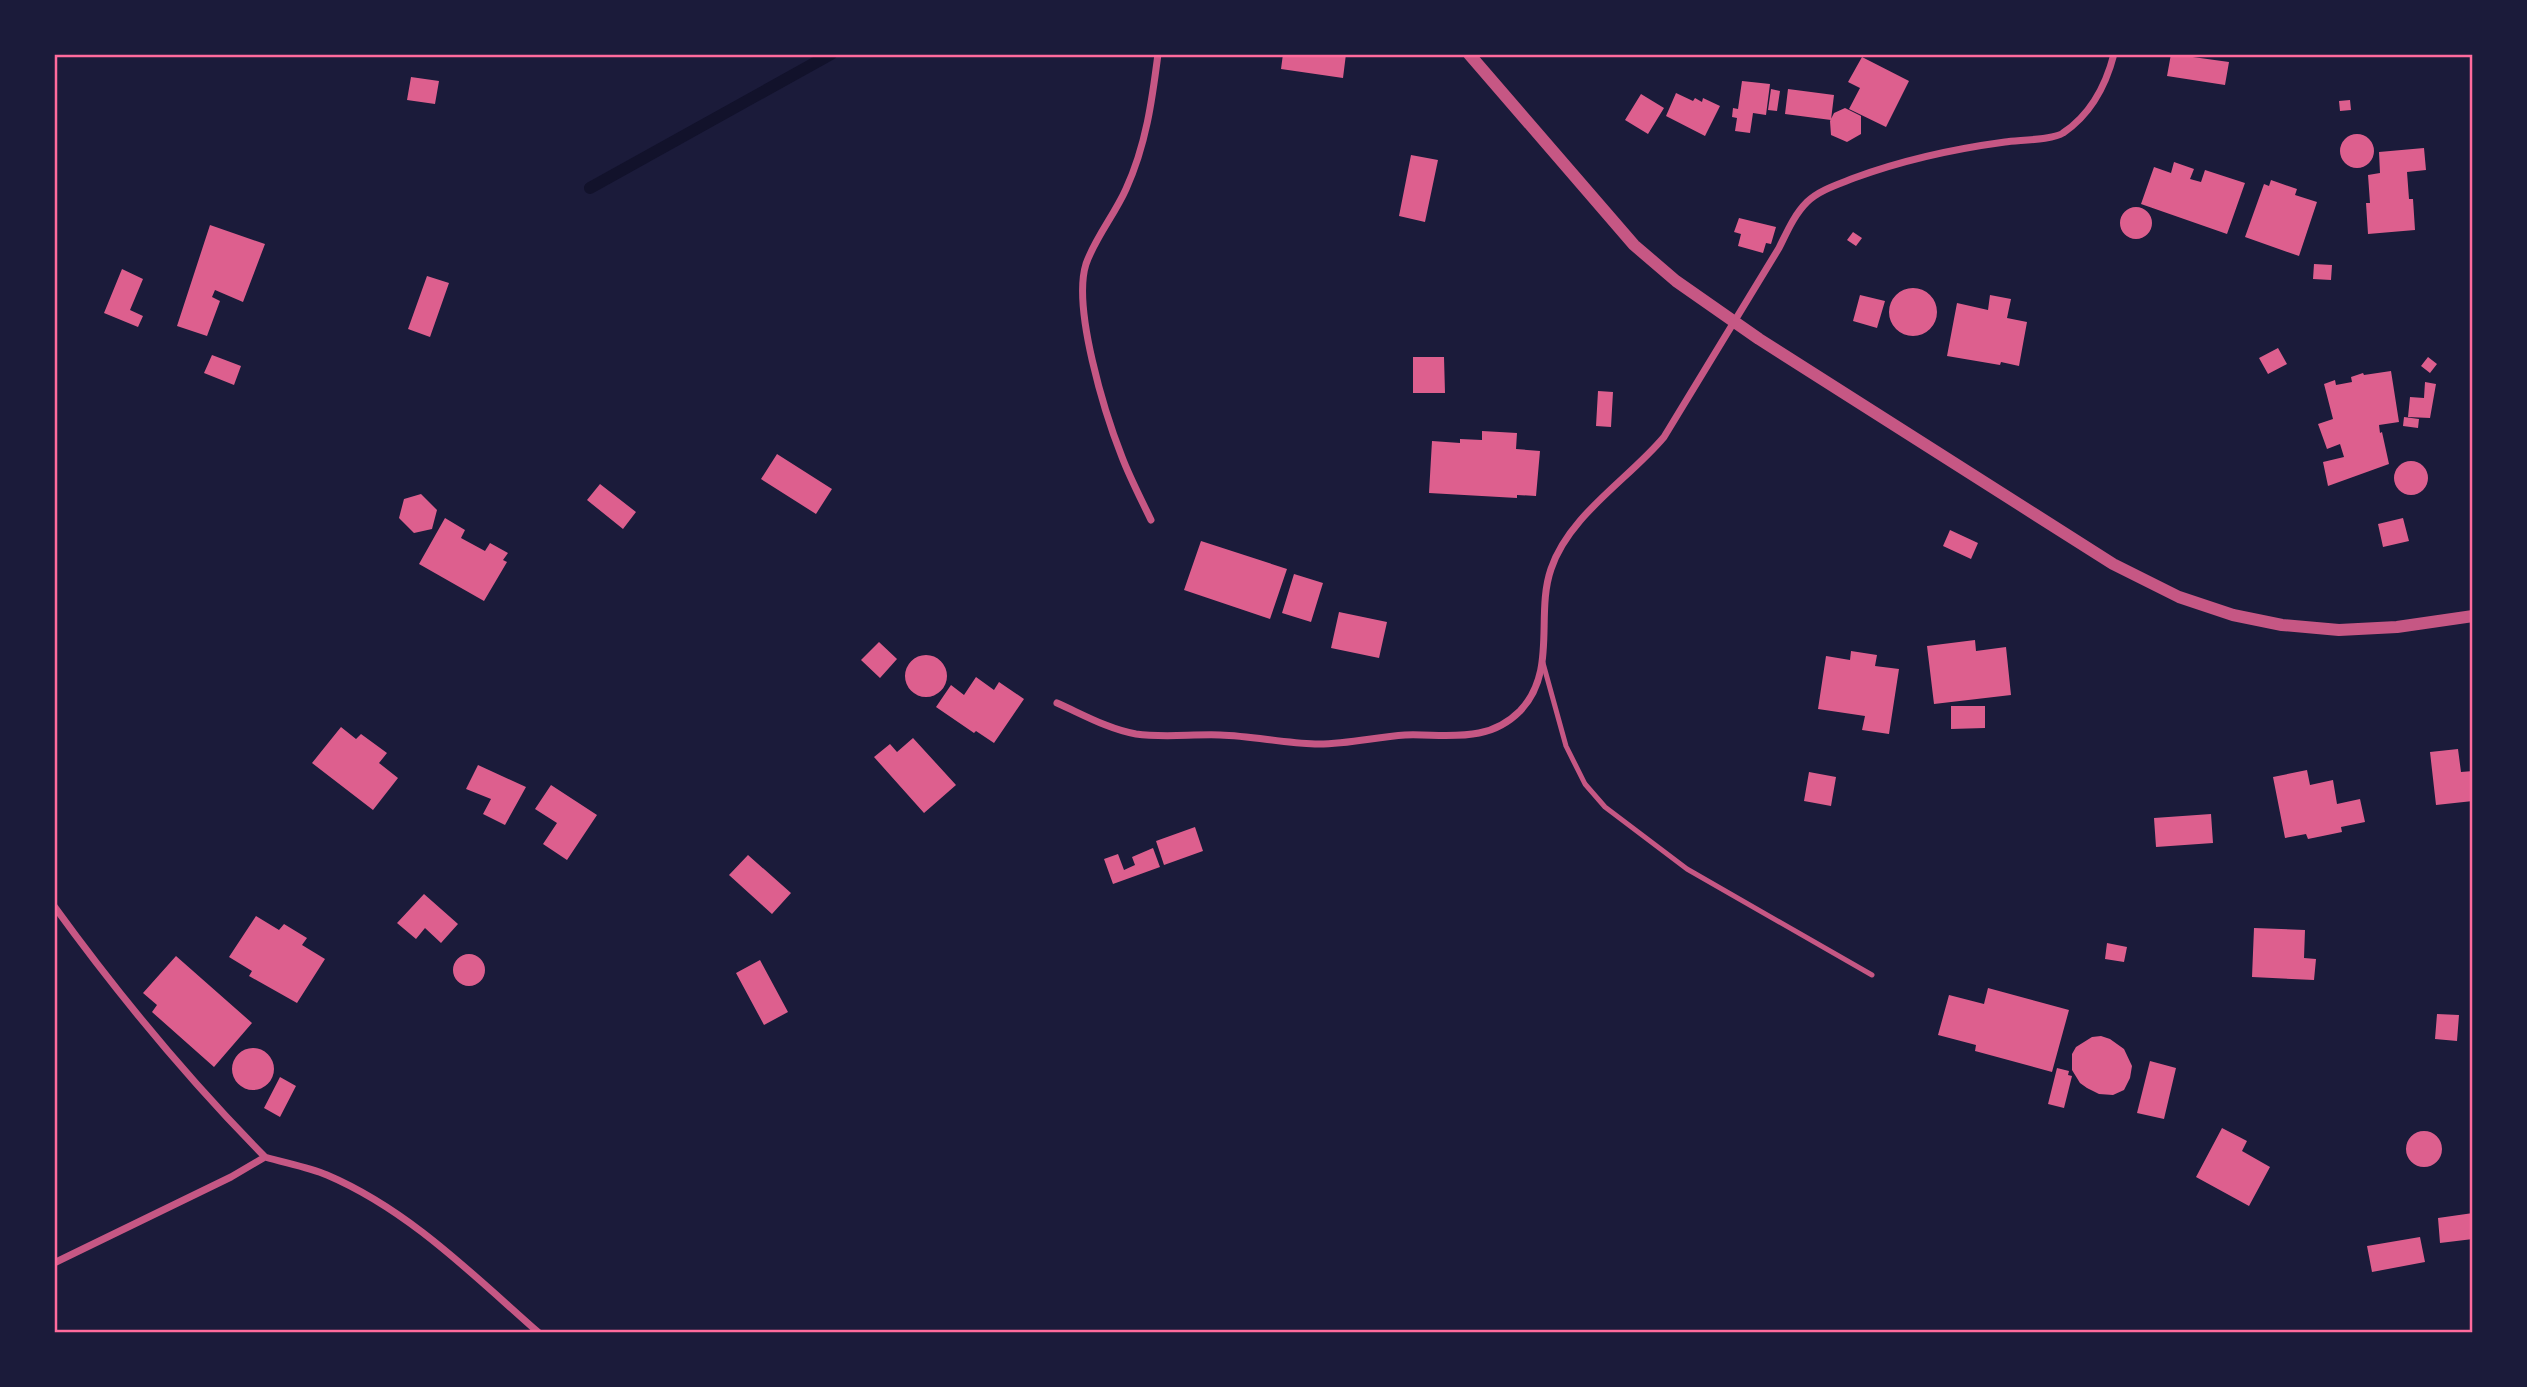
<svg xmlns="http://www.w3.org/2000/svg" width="2527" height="1387" font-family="'Asap Condensed',sans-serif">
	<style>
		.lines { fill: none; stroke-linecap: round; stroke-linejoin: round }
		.stream { stroke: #12122b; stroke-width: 12 }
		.building { fill: #dd5f8e }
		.service { stroke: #c65784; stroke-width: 5 }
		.minor { stroke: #c65784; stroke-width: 7 }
		.tertiary { stroke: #c65784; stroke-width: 12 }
		.neatline { fill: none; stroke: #ff6b9d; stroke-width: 2.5 }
	</style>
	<rect width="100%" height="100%" fill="#1b1b3a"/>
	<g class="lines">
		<path class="stream" d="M590,188L831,54"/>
	</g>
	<path class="building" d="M1283,54H1346L1343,78L1281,69Z
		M2171,54L2229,62L2225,85L2167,76Z
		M1862,57L1909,81L1886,127L1849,109L1860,88L1848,82Z
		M411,77L439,81L435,104L407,100Z
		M1742,81L1770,84L1766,115L1753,113L1750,133L1735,131L1737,118L1732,117L1733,108L1738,109Z
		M1771,89L1780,91L1777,111L1768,110Z
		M1788,89L1834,95L1831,120L1785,114Z
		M1676,93L1693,101L1695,98L1702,102L1703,98L1720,106L1705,136L1666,116Z
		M1641,94L1664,108L1648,134L1625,120Z
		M2350,100L2351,110L2340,111L2339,101Z
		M1845,108L1861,116V134L1847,142L1831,135L1830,121L1834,113Z
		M2340 151a17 17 0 1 1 34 0a17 17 0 1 1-34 0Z
		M2424,148L2426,170L2407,172L2409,199H2413L2415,230L2368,234L2366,203H2370L2368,175L2380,173L2379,152Z
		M1411,155L1438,160L1425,222L1399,216Z
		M2174,162L2194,169L2190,179L2201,182L2205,170L2245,183L2227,234L2141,204L2154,167L2171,173Z
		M2271,180L2297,189L2295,195L2317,202L2299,256L2245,237L2264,184L2269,186Z
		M2120 223a16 16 0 1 1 32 0a16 16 0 1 1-32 0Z
		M1739,218L1776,227L1771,244L1766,243L1763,253L1738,246L1741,234L1734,232Z
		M210,225L265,244L243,302L215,290L212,297L220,301L207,336L177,326Z
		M1853,232L1862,238L1856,246L1847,240Z
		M2314,264L2332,265L2331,280L2313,279Z
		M122,269L143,279L130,310L143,316L138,327L104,313Z
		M427,276L449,283L430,337L408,329Z
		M1889 312a24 24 0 1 1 48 0a24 24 0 1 1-48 0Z
		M1860,295L1885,301L1877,328L1853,321Z
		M1990,295L2011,299L2007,318L2027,322L2019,366L2001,362L2000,365L1947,356L1957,303L1988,310Z
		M2278,348L2287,364L2268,374L2259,358Z
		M212,355L241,366L234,385L204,373Z
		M1413,357H1444L1445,393H1413Z
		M2428,357L2437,364L2430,373L2421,366Z
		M2391,371L2399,422L2379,425L2380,433L2382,432L2389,464L2328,486L2323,462L2344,457L2340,444L2327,449L2318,424L2333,419L2324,384L2335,380L2336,385L2352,382L2351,377L2363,373L2364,375Z
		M2425,382L2436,384L2430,418L2408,417L2410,397L2424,398Z
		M1598,391L1613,392L1611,427L1596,426Z
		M2404,417L2419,419L2418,428L2403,426Z
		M1482,431L1517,433L1516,449L1540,451L1536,496L1517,495V498L1429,493L1432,441L1460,443V439L1482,440Z
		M777,454L832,489L816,514L761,479Z
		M2394 478a17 17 0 1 1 34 0a17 17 0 1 1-34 0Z
		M600,484L636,512L623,529L587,500Z
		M421,494L437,510L432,529L414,533L399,518L404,499Z
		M445,518L465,530L461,538L485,551L490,543L508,553L503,560L507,562L484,601L419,564Z
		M2403,518L2409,541L2383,547L2378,524Z
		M1950,530L1978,543L1971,559L1943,546Z
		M1201,541L1287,569L1270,619L1184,590Z
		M1294,574L1323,583L1311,622L1282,613Z
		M1339,612L1387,622L1379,658L1331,648Z
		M1975,640L1976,651L2006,647L2011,695L1934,704L1927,646Z
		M879,642L897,659L880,678L861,660Z
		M1851,651L1877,655L1875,666L1899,669L1889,734L1862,730L1865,716L1818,709L1826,656L1850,660Z
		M905 676a21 21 0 1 1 42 0a21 21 0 1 1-42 0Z
		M976,677L994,690L999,682L1024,699L994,743L976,731L974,733L936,707L951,685L964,695Z
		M1951,706H1985V728L1951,729Z
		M341,727L356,739L361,734L387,753L379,763L398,778L373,810L312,763Z
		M913,738L956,785L924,813L874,757L890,744L897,752Z
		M2458,749L2461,772L2473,771V801L2436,805L2430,752Z
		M478,765L526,787L505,825L483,814L491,799L466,789Z
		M2307,770L2310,785L2333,780L2337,804L2360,799L2365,822L2341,827L2342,832L2308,839L2306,834L2285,838L2273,777Z
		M1809,772L1836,777L1831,806L1804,801Z
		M551,785L597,815L567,860L543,844L557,823L535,809Z
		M2211,814L2213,843L2156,847L2154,818Z
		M1195,827L1203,851L1164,865L1156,841Z
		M1153,848L1160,867L1113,884L1104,859L1118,854L1124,870L1135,865L1132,857Z
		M748,855L791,893L772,914L729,875Z
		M424,894L458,924L441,943L425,928L416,939L397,923Z
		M256,916L279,930L284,924L307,938L302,945L325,959L297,1003L249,976L252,971L229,957Z
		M2254,928L2305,930L2304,958L2316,959L2314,980L2252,977Z
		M2107,943L2127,947L2124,962L2105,959Z
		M453 970a16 16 0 1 1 32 0a16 16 0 1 1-32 0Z
		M176,956L252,1023L214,1067L152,1012L157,1005L143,993Z
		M760,960L788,1012L764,1025L736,973Z
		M1988,988L2069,1010L2052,1072L1975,1051L1976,1045L1938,1035L1949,995L1984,1004Z
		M2437,1014L2459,1015L2457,1041L2435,1039Z
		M2101,1036L2110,1039L2124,1049L2132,1066L2130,1078L2124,1090L2113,1095L2099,1094L2087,1088L2080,1083L2072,1070V1054L2076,1047L2092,1037Z
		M232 1069a21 21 0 1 1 42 0a21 21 0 1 1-42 0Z
		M2150,1061L2176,1068L2164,1119L2137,1113Z
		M2057,1068L2069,1071L2068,1075L2072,1076L2064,1108L2048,1104Z
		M280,1077L296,1086L280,1117L264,1108Z
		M2222,1128L2247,1141L2242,1151L2270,1167L2249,1206L2196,1177Z
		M2406 1149a18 18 0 1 1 36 0a18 18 0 1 1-36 0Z
		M2473,1213V1239L2440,1243L2438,1218Z
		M2420,1237L2425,1262L2372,1272L2367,1246Z"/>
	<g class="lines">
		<path class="service" d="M1543,663L1566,746L1585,784L1605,807L1687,869L1872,975"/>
		<path class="minor" d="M1151,520C1141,499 1130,478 1122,457C1105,414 1072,308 1086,264C1095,238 1115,214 1126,189C1146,145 1152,101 1158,54
			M1057,703C1082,714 1108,729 1136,734C1163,738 1192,734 1220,735C1252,736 1283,743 1315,744C1345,745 1375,737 1405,735C1429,734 1455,738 1479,733C1495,730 1509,722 1520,711C1558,671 1535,615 1551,569C1569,515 1629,479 1664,437L1779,248C1787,232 1794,215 1807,202C1819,190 1839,184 1854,178C1903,160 1953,149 2005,142C2018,140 2053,140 2063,133C2090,115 2106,85 2114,54
			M54,906C120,997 186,1077 265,1157
			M54,1263L231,1177L265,1157C285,1163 308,1167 327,1175C409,1210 473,1275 539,1333"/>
		<path class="tertiary" d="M1469,54L1634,245L1676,281L1759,339L2113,564L2179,597L2233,615L2282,625L2339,630L2397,627L2473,616"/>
	</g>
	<rect width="2527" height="1387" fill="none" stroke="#1b1b3a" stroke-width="112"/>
	<rect x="56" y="56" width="2415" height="1275" class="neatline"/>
</svg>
